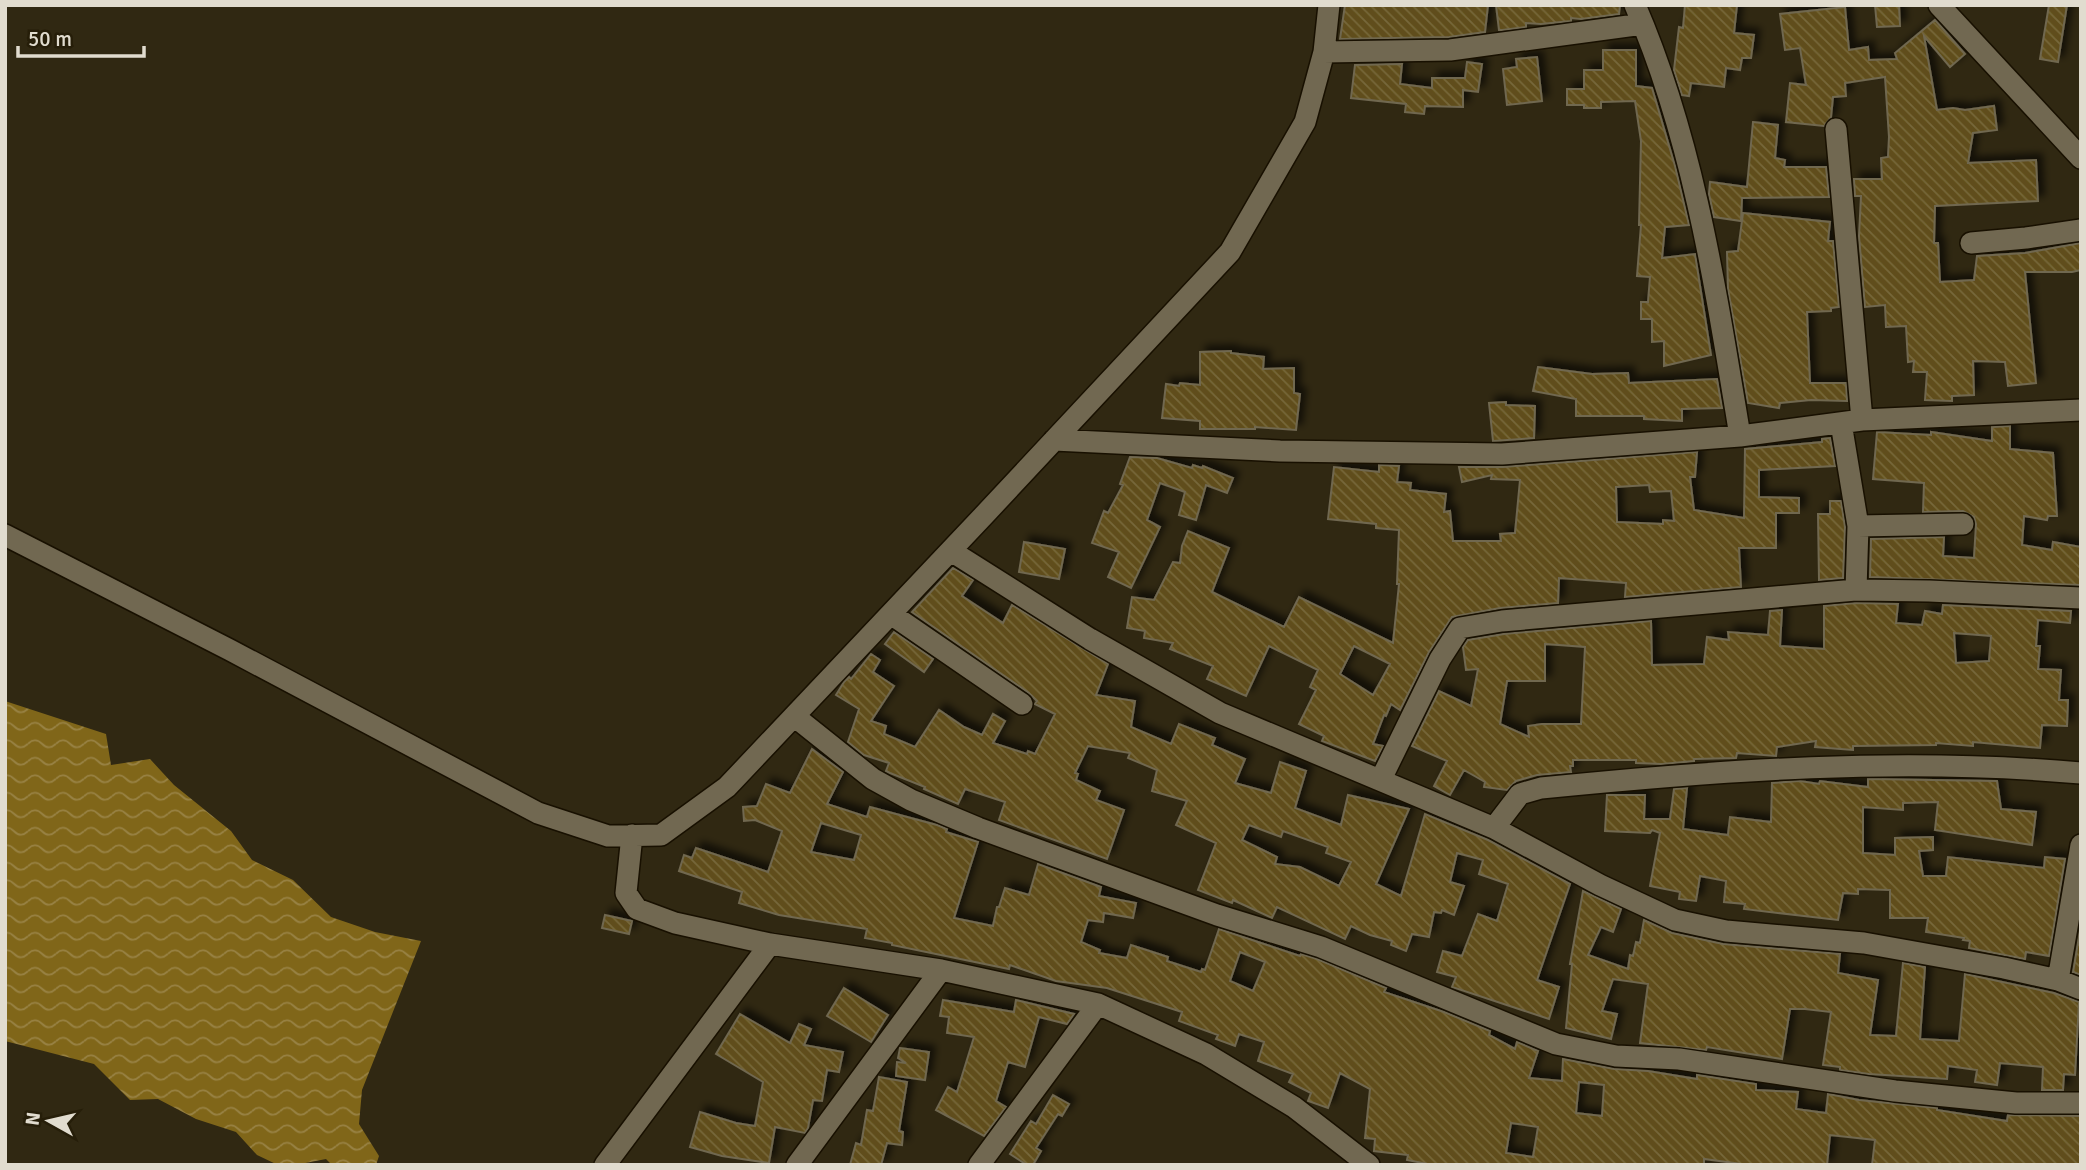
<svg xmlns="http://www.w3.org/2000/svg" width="2086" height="1170" font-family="Signika,sans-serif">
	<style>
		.water { fill: url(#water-waves) }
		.building { fill: url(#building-back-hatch); stroke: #706750; stroke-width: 2; fill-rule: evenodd; filter: url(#shadow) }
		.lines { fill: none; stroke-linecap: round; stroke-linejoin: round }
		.minor-casing { stroke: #181000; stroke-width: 24 }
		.minor { stroke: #716851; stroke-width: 21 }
	</style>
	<defs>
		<pattern id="water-waves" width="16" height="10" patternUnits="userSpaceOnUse" patternTransform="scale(1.75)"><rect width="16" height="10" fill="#806619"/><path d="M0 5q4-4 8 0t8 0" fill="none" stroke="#988244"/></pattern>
		<pattern id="building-back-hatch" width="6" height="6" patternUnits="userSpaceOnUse" patternTransform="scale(1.75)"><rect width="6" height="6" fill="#604e1a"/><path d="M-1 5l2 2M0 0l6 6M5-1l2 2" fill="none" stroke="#76673a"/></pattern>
		<filter id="shadow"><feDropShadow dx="6" dy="-6" stdDeviation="3.5" flood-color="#0009"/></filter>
	</defs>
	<rect width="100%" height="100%" fill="#302812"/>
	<path class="water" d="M5,701L106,734L111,765L150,759L174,785L231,831L252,860L293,880L331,917L375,932L421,941L362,1090L359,1124L379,1156L376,1165H332L326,1159L295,1165H278L257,1155L236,1132L196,1119L158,1099L130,1100L94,1064L5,1041Z"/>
	<path class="building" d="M1345,5H1488L1485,32L1449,37L1340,39Z
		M1496,5H1620L1619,14L1581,19L1571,18V21L1541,24L1526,23V27L1502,30H1499Z
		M1685,5H1737L1734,33L1754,35L1751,58H1742L1740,70L1726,68L1724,87L1691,83L1689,96L1682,95L1674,70L1679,27L1683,28Z
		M1875,5H1899L1900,26L1877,27Z
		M2049,5H2067L2058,62L2040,59Z
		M1845,7L1849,50L1868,47L1869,60L1897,59L1895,53L1935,20L1965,54L1950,67L1924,36L1937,110L1953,108L1965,110L1994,106L1997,130L1973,133L1968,163L2036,160L2038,201L1935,206L1934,243H1938L1940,282L1974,280L1977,256L2025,253L2081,243V270L2072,272H2025L2036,383L2008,386L2005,362L1973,361L1974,395L1952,396V401L1925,400L1927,372H1913L1914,361L1908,362L1906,326L1886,327L1885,305L1865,307L1859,236L1861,196H1855L1854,179H1882L1881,158L1888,157L1889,137L1885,77L1845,83L1846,96L1833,97L1831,117L1824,126L1786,122L1790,83L1806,85L1800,48L1785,50L1780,14Z
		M1603,50H1636V86L1652,88L1675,166L1689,225L1665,227L1662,258L1695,254L1711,355L1664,366V341L1652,342V319H1641V302H1648L1650,277L1637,276L1641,225H1639L1641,141L1635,101L1601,102V108H1584V105H1567V89H1584V70H1603Z
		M1537,57L1542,101L1507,105L1503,69L1517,67L1516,59Z
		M1467,62L1482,64L1478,92L1463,90V107L1425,106L1424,114L1405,112L1406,104L1351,98L1355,65L1402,64L1400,84L1432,88V78H1465Z
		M1753,122L1778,125L1775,158L1785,160L1784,167H1826L1829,197L1742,198L1741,221L1714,217L1709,194L1710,182L1747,187Z
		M1743,213L1830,222L1828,241H1833L1839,307L1831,308V311L1807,312L1810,383H1846L1847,401L1811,400L1780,403L1779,408L1748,403L1728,289L1727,252L1738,251Z
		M1231,351V353L1264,357L1263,369L1294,368V393L1300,394L1296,430L1255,427V429H1200V421L1162,418L1166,384L1179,386L1180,383L1200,385V352Z
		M1538,367L1592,374L1628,373L1629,383L1717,379L1722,408L1682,409V421L1644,419V416H1576V399L1533,391Z
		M1506,402V405L1535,406L1534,438L1493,441L1489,403Z
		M2010,426V449L2053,453L2057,516H2048L2047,520L2024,516L2022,545L2052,550L2053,542L2081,547V585L1870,577L1871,539L1944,537L1943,556L1974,558L1976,524L1974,517L1963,511L1923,512L1924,483L1873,479L1877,432L1931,435V432L1992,441V427Z
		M1830,438L1835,466L1759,470V497L1799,498V513H1776V548H1739L1741,587L1625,597L1626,583L1559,578L1558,603L1500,608L1452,617L1429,652L1400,710L1391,704L1386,716L1384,715L1373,744L1383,746L1375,761L1322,741L1324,736L1299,724L1316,690L1310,687L1318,670L1269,646L1246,696L1207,679L1213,666L1170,649L1173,643L1144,638L1145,631L1127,628L1132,597L1154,600L1173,562L1180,563L1182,546L1188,531L1229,548L1212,592L1284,627L1299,597L1393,643L1399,584H1397L1399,530L1376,528V524L1328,519L1334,467L1379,472V465L1399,466L1397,482L1411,483L1410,490L1446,494L1444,512L1450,511L1453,541H1501L1500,534L1515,533L1520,480L1491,479L1492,475L1462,482L1459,467H1503L1697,452L1695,477H1690L1694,510L1744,518L1745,449L1822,442V439ZM1649,485L1650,492L1671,491L1674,521L1663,520V524L1617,522L1616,487ZM1354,646L1390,664L1373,695L1340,674Z
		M1130,457L1157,458L1192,468L1193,465L1202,468L1203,466L1233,478L1227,493L1206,485L1196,520L1179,515L1185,492L1160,483L1147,520L1160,527L1131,588L1108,577L1119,552L1092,543L1104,511L1108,513L1123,485L1120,484Z
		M1830,501H1841L1845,527L1843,578L1819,580L1818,514H1830Z
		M1024,542L1065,549L1059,579L1019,572Z
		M953,568L973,580L962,596L1003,623L1012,605L1108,664L1096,695L1135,701L1131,727L1171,744L1179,724L1215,738L1212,745L1245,759L1235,783L1271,793L1280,762L1306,771L1295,808L1341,825L1348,795L1409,809L1376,884L1401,896L1425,814L1488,840L1570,884L1537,980L1559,987L1549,1019L1452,987L1456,977L1437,972L1443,951L1462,956L1478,914L1497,921L1508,884L1479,874L1483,860L1457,853L1450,882L1464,886L1454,915L1442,910L1441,913L1434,912L1429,937L1412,934L1406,951L1391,945L1392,941L1370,935L1351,926L1345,939L1277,907L1272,918L1233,900L1232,903L1198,890L1216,843L1176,825L1187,801L1152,791L1157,770L1128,758L1130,753L1088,746L1075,773L1078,774L1076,780L1100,791L1096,800L1124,810L1107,859L999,820L1005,802L965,789L958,804L924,789L925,787L890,773L886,771L889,763L864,755L848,742L859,709L836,695L844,682L849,677L851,679L871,654L880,660L873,672L894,686L871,721L886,726L884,734L915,747L939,710L964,727L982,735L993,714L1005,721L993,743L1027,754L1028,751L1035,754L1055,714L1035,704L1037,701L1029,693L912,612ZM1249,825L1281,837L1283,831L1328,847L1326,853L1351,862L1339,886L1300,867L1275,864L1277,857L1242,840Z
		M1856,603L1898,604L1896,623L1922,625L1925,611L1942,614L1943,605L2071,611L2070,623L2038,620L2036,646H2040L2038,669L2061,670L2059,700H2068L2067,726L2042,725L2040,748L1973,742V746L1936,743V745L1853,746V750L1815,747L1816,741L1777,747L1776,756L1737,753L1736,758L1694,759V761L1662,764L1636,763V760H1573V766H1570L1571,772L1537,775L1516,781L1507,790L1484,787L1485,782L1464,770L1450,795L1434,786L1447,761L1412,746L1439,691L1471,706L1478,669L1466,670L1463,647L1468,640L1504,634L1651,621L1652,665L1704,664L1707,637L1729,640L1728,632L1768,635L1770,611L1782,610L1780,646L1824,649V606ZM1954,633L1991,636L1989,661L1956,663ZM1545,644L1585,647L1581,724H1542L1528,726L1529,737L1500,724L1507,681H1545Z
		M894,632L933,659L924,672L885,644Z
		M812,749L843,772L827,804L867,817L870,807L937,825L947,829L946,832L978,842L954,918L993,926L997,907H999L1005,888L1029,895L1038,864L1101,887L1099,896L1136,903L1133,918L1104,913L1103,922L1088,920L1081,942L1100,950L1099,953L1127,958L1131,945L1168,957L1167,961L1201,972L1202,969L1205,970L1219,929L1300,956L1301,954L1317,959L1386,988L1384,992L1444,1012L1490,1031L1489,1035L1515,1049L1517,1042L1538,1051L1529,1078L1562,1081L1563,1059L1614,1069L1648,1071L1697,1079V1075L1756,1084V1090L1798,1092L1796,1109L1826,1113L1828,1094L1859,1100L1937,1108V1110L2007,1121L2008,1115L2081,1116V1165H1872L1875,1140L1830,1135L1827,1165H1749L1704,1159V1165H1433L1407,1160L1408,1155L1374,1151L1375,1139L1365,1138L1370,1089L1340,1073L1328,1108L1308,1101L1311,1093L1289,1082L1293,1074L1258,1061L1264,1042L1239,1034L1235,1046L1216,1039L1218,1035L1179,1021L1182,1012L1107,988L1056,981L1010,965L1009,969L892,945V943L865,938L867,929L779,915L739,903L742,892L679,871L684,855L692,858L696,848L768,872L782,831L755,820L744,821L743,807L757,806L766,784L790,793ZM821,823L861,835L854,860L811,852ZM1240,952L1265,962L1253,991L1230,981ZM1579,1082L1604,1085L1602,1116L1576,1113ZM1511,1123L1538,1127L1533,1157L1506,1153Z
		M1868,779L1997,781L2001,809L2036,812L2032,845L1935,830L1938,802L1903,803V810L1863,807V853L1895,855V838L1933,837V850L1919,851L1923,876H1946L1948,857L2044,868L2045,857L2065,859L2049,956L2026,952L2025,959L1969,948L1970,941L1963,940L1964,938L1926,932L1928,918H1890V890L1858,889V894L1843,893L1838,920L1744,909L1745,904L1724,902L1726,881L1700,876L1696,901L1679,899L1680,892L1650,886L1660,833L1652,830L1650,833L1605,831L1607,795H1645L1644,819H1670L1674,789L1687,788L1683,829L1728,835L1730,817L1771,822L1772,783L1800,781L1819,784L1820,781L1868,787Z
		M1583,891L1621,909L1613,932L1601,927L1588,955L1628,969L1630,955L1633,956L1636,942L1640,943L1644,920L1672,933L1723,944L1840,954L1838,973L1878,980L1870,1035L1896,1036L1903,963L1925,967L1920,1039L1959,1041L1965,974L2054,993L2079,1002L2075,1075L2064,1074L2063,1090H2042L2043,1067L2000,1063L1997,1085L1975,1082L1977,1070L1948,1066L1947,1079L1869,1074L1840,1070V1067L1823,1065L1831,1012L1805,1009H1790L1782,1059L1707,1047L1706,1050L1640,1043L1648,984L1613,979L1602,1011L1617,1014L1611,1039L1566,1028L1572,964H1570Z
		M605,915L632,921L629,934L602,928Z
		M2081,925V975L2073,972Z
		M844,988L888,1015L871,1042L827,1016Z
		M943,1000L1014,1012L1016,1000L1074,1014L1067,1024L1039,1017L1025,1067L1008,1062L996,1101L1006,1107L984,1136L936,1110L948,1087L957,1092L974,1037L947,1033L949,1017L940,1016Z
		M740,1014L790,1043L799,1024L811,1029L804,1045L843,1052L839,1072L827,1070L822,1101L813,1100L808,1128L805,1133L775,1127L769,1163L722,1156L690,1147L700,1112L736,1123L755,1126L763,1082L716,1054Z
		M900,1048L929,1052L925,1080L896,1076L897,1062L906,1063L898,1058Z
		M879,1077L907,1082L899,1131L903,1132L902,1145L887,1143L881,1165H850L856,1143L861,1145L867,1110L873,1111Z
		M1053,1095L1069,1104L1062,1116L1058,1114L1036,1148L1041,1151L1033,1165H1027L1010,1154L1031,1121L1036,1124Z"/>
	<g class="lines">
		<defs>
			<path id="minor" d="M1635,5C1694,141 1716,291 1740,436
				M1939,5L2081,158
				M1324,52L1450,50L1643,24
				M1836,129L1862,420
				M1971,243L2026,238L2081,230
				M1841,423L1858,526L1856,590
				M1054,440L1280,451L1502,454L1740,436L1862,420L2081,410
				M1858,526L1963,524
				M5,535L230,650L538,813L608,836L661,835L727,787L987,512L1230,252L1305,122L1324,52L1329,5
				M951,551L1090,639L1220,713L1494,828L1600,885L1675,920L1726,931L1864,943L2004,968L2058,980L2081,989
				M891,614L1022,704
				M794,716L873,779L911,800L978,828L1217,915L1321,947L1556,1044L1616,1056L1679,1059L1895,1091L2016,1103H2081
				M1381,779L1440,659L1460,628L1502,621L1856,590L1929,591L2081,598
				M1494,828L1520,794L1541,788C1721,770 1901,757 2081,773
				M632,835L626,893L637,909L675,923L770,944L941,970L1098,1004L1206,1054L1294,1107L1369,1165
				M2058,980L2081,845
				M605,1165L770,944
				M797,1165L941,970
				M979,1165L1098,1004"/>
		</defs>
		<use href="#minor" class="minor-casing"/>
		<use href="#minor" class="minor"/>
	</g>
	<rect width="2086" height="1170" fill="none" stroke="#e1dccf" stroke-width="14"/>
	<g transform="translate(49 1121) rotate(278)" stroke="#261e09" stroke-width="5" paint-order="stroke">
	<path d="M0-5L12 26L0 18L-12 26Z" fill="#e1dccf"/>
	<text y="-10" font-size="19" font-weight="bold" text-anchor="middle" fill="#e1dccf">N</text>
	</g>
	<path d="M18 46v10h126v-10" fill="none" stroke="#e1dccf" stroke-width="3.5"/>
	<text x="28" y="46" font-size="21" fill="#e1dccf" stroke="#261e09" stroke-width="5" paint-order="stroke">50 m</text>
</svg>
